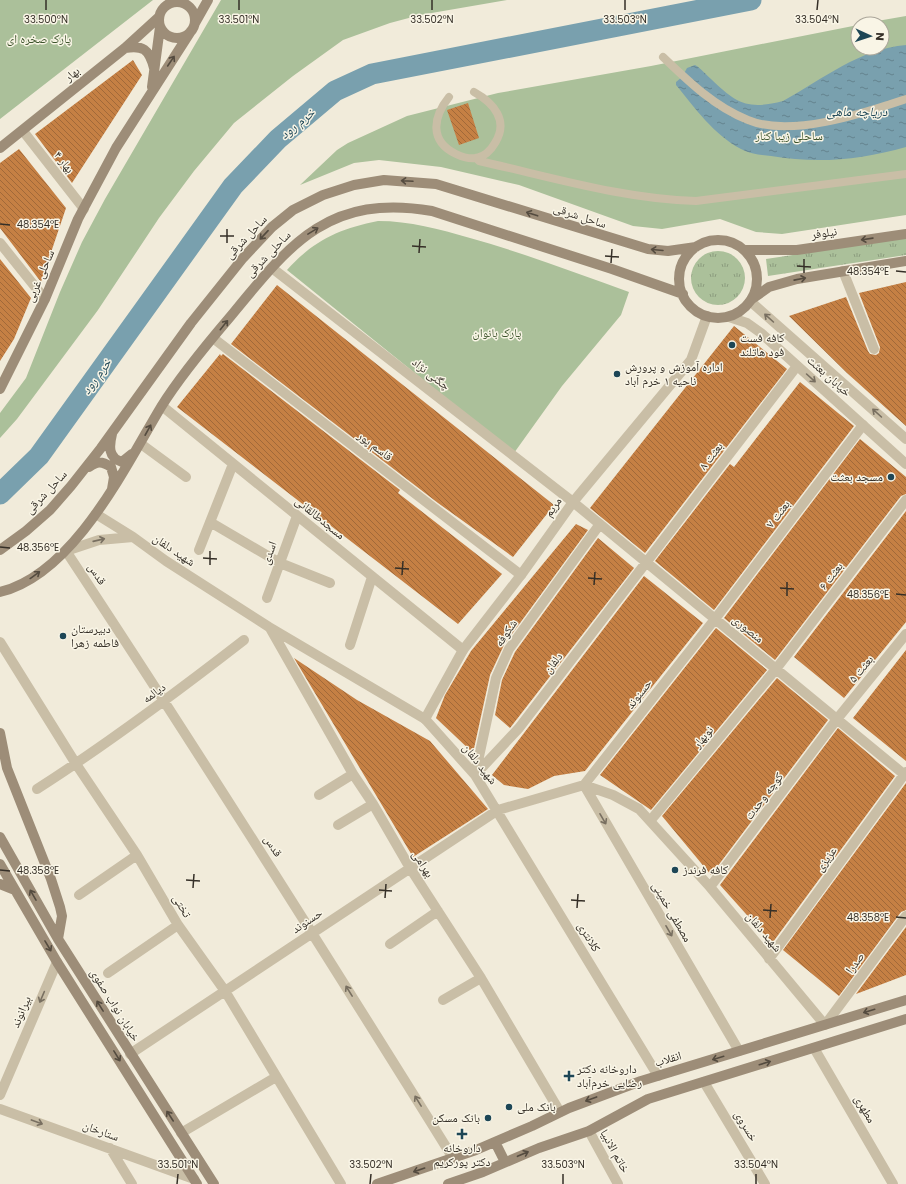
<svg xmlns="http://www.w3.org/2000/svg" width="906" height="1184" font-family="Poppins,'Noto Naskh Arabic',sans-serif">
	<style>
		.grass { fill: url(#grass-tufts) }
		.park { fill: #abc09a }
		.water { fill: url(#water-ripples) }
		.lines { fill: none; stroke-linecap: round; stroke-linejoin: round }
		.river { stroke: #79a0ae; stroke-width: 21 }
		.building { fill: url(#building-back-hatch) }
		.pedestrian { stroke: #c9bea6; stroke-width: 8 }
		.minor { stroke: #c9bea6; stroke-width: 10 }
		.tertiary { stroke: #c9bea6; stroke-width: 10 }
		.secondary { stroke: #9d8d78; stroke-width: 10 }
		.oneway { stroke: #544b3f }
		.oneway2 { stroke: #786f60 }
		.ticks { fill: none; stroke: #352f27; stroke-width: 1.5 }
		.poi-dot { fill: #1d4656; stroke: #f9f5e6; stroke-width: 1.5 }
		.labels { text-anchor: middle; stroke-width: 3; stroke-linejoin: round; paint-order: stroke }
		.park-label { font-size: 12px; fill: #3c532b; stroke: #f9f5e6 }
		.street-label { font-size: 12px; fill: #352f27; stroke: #f9f5e6 }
		.poi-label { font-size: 12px; fill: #352f27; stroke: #f9f5e6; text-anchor: start }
		.water-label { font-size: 13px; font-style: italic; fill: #1d4656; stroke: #f9f5e6 }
		.ticks-label { font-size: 10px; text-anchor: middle; fill: #352f27; stroke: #f9f5e6; stroke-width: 3; stroke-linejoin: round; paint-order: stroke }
	</style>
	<defs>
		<pattern id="grass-tufts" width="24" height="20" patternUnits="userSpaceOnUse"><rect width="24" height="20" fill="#abc09a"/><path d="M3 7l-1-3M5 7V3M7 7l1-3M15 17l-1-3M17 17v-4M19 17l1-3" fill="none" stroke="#8c9c7e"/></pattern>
		<pattern id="water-ripples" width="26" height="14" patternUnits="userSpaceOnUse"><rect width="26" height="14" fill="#79a0ae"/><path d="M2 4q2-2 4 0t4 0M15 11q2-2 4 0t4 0" fill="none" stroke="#64838e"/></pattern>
		<pattern id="building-back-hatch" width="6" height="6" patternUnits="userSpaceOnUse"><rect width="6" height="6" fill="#c58044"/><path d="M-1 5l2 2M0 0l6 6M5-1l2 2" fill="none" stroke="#a16939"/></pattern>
	</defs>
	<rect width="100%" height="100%" fill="#f1ebda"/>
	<path class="grass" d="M906,238V255L768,276L766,259Z
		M691 278a27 27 0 1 1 54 0a27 27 0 1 1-54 0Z"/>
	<path class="park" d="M0,0H153L0,119Z
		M221,0H507L420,15L390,23L343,40L293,76L234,123L194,171L159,218L98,310L17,419L0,438V413L26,378L60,292L82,242L105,199Z
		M906,16V215L782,234L756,232L720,219L662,229L633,226L519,185L441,167L379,160L354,163L300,185L337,150L348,143L407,116L498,93L651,66L858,25V48H882V24H860Z
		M378,221C410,221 439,229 470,238C524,253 576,273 629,292L621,315L562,386L514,453L287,270C314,240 339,229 378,221Z"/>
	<path class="water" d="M906,45V147C861,160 817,164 771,156C761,155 750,154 741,149C714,135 695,108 676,85V82L682,77L687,68L695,65C701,68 706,75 711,79C737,104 748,110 783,101C823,79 859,49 906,45Z"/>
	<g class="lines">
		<path class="river" d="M0,494L39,456L233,186L278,139L335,91L372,74L751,0"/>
	</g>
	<path class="building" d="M133,60L142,75L72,183L35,134Z
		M468,103L479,138L459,145L447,110Z
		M19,149L66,208L41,282L0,228V163Z
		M0,259L31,298L14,339L0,361Z
		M906,282V426L847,373L789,316L846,297L868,351L870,354L876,355L879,353L880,347L859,293Z
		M277,285L554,505L513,557L438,503L231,344Z
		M734,326L787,369L645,553L590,508Z
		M220,354L221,356L223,354L400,490L398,493L502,574L458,624L177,407Z
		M800,382L854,426L714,610L655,561L730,464L734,467Z
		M860,439L906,477V494L901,496L775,660L724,618Z
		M906,511V622L844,698L794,657Z
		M576,524L588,530L504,645L490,675L473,753L436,718L445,695L471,651Z
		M598,538L634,568L510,728L495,715L502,680L515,652Z
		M644,576L703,623L585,771L554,776L528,789L504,785L492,775Z
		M716,628L767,670L651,810L600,775Z
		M906,650V761L853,718Z
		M294,658L357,700L430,741L488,809L413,857Z
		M777,678L828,720L711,875L662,816Z
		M838,728L895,776L773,942L764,934L720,885Z
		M906,783V910L901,912L839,996L783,950Z
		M906,927V975L856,994Z"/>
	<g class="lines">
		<path class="pedestrian" d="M663,57C689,82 715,107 748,120C791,138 864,113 906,99
			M449,97C433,117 429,141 456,154C462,157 470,159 477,158C485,156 491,150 495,143C509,121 494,103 474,92
			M476,158L479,161C551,177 623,199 696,201L906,174"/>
		<path class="minor" d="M23,131L84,209
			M0,243L45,299
			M272,268L573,502L906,776
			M843,271L874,349
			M213,338L521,575
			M162,406L463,650
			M141,444L186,477
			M96,514L133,537L166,561L269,627L425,719L475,775L658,1076
			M210,522L280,563L330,583
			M133,537L99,540L66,551C198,751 326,954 453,1158
			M199,550L233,464
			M267,598L297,516
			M270,628L353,774L373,804L410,868L481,978L560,1112
			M0,642L76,764L137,855L178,925L225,991L341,1184
			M350,645L372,577
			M475,775L519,728L797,366
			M475,775L496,678L509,649L600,524
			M37,789C109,743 177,692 244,640
			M319,795L353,774
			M650,821L776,669L906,500
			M338,825L373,804
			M710,887L837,719L906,634
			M79,895L137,855
			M390,944L438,911
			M769,959L906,772
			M108,973L178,925
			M443,1000L481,978
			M814,1048L893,1184
			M739,1051L584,785L715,619L863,425
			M130,1054L498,810L584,785L613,795L639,809L710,887L825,1025L906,916
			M704,1082L765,1184
			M0,1095L57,962
			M0,1109L194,1179
			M181,1133L276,1077
			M110,1148L132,1184"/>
		<path class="tertiary" d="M750,301L906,439
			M729,317L747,323L761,333L906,464
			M425,719L463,650L521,575L573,502L691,360L707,316
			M589,1131L618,1184"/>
		<path class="secondary" d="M159 20a18 18 0 1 1 36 0a18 18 0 1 1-36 0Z
			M195,23L208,0
			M125,48C143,45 149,49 154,68
			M152,87L160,27
			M0,148L125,48L159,17
			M679 279a39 39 0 1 1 78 0a39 39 0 1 1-78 0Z
			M745,250H797L906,234
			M752,299L769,287L797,279L906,261
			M0,389L45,299L78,219L116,148L191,31
			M112,434C109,446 108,458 122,462L132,454
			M89,467C97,461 102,461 111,467L114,477L112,489
			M0,550L26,531L50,510L71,486L101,448L191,323L243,258L272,227L293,210L323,195L354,185L384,180L436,184L648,249L668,251L696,247
			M0,592C74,574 125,467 161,407C179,378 207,344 230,317C289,245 328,193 432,211L612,269L683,294
			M0,733L7,768L51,879L60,907L62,916L58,939
			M0,837L58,939L214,1184
			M0,864L57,962L197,1184
			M0,884L15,890
			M495,1142L505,1162
			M377,1184L476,1150L532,1126L569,1108L641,1081L906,1000
			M448,1184L483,1172L539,1148L589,1131L648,1099L906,1019"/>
	</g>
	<defs><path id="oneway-shaft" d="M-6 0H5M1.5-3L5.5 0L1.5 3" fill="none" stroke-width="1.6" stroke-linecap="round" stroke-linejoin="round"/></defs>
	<g class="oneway">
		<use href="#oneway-shaft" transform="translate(171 61) rotate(-56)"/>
		<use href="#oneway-shaft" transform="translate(407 181) rotate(-177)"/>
		<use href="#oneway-shaft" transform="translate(532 214) rotate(-162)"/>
		<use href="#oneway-shaft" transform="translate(313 231) rotate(-31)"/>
		<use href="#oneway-shaft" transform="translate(264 235) rotate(133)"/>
		<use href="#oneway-shaft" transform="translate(867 239) rotate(172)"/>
		<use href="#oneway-shaft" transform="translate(657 250) rotate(-175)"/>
		<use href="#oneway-shaft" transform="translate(800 279) rotate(-11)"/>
		<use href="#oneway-shaft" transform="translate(224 325) rotate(-51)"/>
		<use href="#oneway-shaft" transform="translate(148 430) rotate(-61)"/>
		<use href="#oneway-shaft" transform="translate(35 575) rotate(-36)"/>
		<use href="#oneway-shaft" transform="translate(33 895) rotate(-120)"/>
		<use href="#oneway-shaft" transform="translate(48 946) rotate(59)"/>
		<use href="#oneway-shaft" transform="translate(100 1006) rotate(-122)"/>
		<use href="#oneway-shaft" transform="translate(869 1011) rotate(163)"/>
		<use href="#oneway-shaft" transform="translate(117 1056) rotate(58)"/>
		<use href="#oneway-shaft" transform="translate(718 1058) rotate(163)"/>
		<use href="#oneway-shaft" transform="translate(765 1063) rotate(-17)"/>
		<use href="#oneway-shaft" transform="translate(591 1099) rotate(160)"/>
		<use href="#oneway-shaft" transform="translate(170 1116) rotate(-123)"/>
		<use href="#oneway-shaft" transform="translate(523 1154) rotate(-23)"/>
		<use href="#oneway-shaft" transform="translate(419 1170) rotate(161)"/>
	</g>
	<g class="oneway2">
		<use href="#oneway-shaft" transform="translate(769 318) rotate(-138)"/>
		<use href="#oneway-shaft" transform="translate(811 378) rotate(42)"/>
		<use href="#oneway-shaft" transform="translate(877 413) rotate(-138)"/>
		<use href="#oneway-shaft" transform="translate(99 540) rotate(-13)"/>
		<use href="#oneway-shaft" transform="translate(603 819) rotate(60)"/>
		<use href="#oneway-shaft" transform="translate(669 931) rotate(60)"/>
		<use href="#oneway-shaft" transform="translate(349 991) rotate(-122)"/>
		<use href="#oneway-shaft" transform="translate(42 997) rotate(113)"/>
		<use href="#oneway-shaft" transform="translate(418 1101) rotate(-122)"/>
		<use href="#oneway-shaft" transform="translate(37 1122) rotate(20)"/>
	</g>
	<path class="ticks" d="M46,10V0M239,10V0M432,10V0M625,10V0M817,10L818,0M0,224L10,225M220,236H234M227,243V229M412,246L426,247M419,253L420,239M605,256L619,257M611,263L612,249M797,266L811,267M896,271L906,272M804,273V259M0,547L10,548M203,558L217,559M210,565V551M395,568L409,569M402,575L403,561M588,578L602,579M594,585L595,572M780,588L794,589M896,594L906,595M787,596V582M0,870L10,871M186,880L200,881M193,888L194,874M379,890L392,891M385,898L386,884M571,900L585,901M577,908L578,894M763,910L777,911M896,917L906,918M770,918L771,904M177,1184L178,1174M370,1184L371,1174M563,1184V1174M756,1184V1174"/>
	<g class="poi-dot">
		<circle cx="732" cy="345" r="4"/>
		<circle cx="617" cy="374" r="4"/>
		<circle cx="891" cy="477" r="4"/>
		<circle cx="63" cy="636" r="4"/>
		<circle cx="675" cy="870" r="4"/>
		<path d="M567 1070h4v4h4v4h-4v4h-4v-4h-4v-4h4z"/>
		<circle cx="509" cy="1107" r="4"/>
		<circle cx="488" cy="1118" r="4"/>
		<path d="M460 1128h4v4h4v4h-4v4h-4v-4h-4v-4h4z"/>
	</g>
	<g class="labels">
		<g class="park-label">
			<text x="39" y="43">پارک صخره ای</text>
			<text x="789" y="140">ساحلی زیبا کنار</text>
			<text x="497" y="337">پارک بانوان</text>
		</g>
		<g class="street-label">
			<text transform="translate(72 74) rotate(-39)" y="4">بهار</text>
			<text transform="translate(64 162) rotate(52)" y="4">بهار ۴</text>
			<text transform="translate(580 216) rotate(18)" y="4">ساحل شرقی</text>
			<text transform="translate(824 233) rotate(-8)" y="4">نیلوفر</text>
			<text transform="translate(246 237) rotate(-47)" y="4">ساحل شرقی</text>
			<text transform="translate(268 254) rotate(-46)" y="4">ساحلی شرقی</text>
			<text transform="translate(40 276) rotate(-67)" y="4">ساحلی غربی</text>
			<text transform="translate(431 374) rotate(38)" y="4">چگنی نژاد</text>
			<text transform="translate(829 376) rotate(42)" y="4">خیابان بعثت</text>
			<text transform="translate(375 446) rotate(37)" y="4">قاسم پور</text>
			<text transform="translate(711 456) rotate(-53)" y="4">بعثت ۸</text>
			<text transform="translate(46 492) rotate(-47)" y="4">ساحل شرقی</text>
			<text transform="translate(553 507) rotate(-55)" y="4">مریم</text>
			<text transform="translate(778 514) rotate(-53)" y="4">بعثت ۷</text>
			<text transform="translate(320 518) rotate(39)" y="4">مسجدطالقانی</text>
			<text transform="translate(174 550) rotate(34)" y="4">شهید دلفان</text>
			<text transform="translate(269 553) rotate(-70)" y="4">اسدی</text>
			<text transform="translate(97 574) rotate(57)" y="4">قدس</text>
			<text transform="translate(831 576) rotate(-53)" y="4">بعثت ۶</text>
			<text transform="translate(748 629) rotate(39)" y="4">منصوری</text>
			<text transform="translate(506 633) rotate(-56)" y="4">شکوفه</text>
			<text transform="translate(553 663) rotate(-52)" y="4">دلفان</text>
			<text transform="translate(861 669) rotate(-51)" y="4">بعثت ۵</text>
			<text transform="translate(154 693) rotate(-36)" y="4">دیالمه</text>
			<text transform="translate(639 694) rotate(-52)" y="4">حسنوند</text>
			<text transform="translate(703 737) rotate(-50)" y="4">نوبهار</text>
			<text transform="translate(480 764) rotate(52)" y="4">شهید دلفان</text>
			<text transform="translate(764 796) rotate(-53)" y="4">کوچه وحدت</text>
			<text transform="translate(273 846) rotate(57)" y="4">قدس</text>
			<text transform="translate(826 859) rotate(-54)" y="4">عزیزی</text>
			<text transform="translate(423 864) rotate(58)" y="4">بهرامی</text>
			<text transform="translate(182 906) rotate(59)" y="4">تختی</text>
			<text transform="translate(672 912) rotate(60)" y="4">مصطفی خمینی</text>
			<text transform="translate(307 921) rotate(-34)" y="4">حسنوند</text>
			<text transform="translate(764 932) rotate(50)" y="4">شهید دلفان</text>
			<text transform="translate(589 937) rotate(59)" y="4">کلانتری</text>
			<text transform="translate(855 963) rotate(-54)" y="4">صدرا</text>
			<text transform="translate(115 1005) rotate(58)" y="4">خیابان نواب صفوی</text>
			<text transform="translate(21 1012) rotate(-67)" y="4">بیرانوند</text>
			<text transform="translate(668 1059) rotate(-17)" y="4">انقلاب</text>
			<text transform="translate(865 1109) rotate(60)" y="4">مطهری</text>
			<text transform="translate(746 1126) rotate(59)" y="4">خسروی</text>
			<text transform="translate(101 1131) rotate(20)" y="4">ستارخان</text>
			<text transform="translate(615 1151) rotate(61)" y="4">خاتم الانبیا</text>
		</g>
		<g class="poi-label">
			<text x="740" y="342">کافه فست<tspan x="740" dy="14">فود هاتلند</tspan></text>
			<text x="625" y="371">اداره آموزش و پرورش<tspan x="625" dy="14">ناحیه ۱ خرم آباد</tspan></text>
			<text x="883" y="481" text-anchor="end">مسجد بعثت</text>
			<text x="71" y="633">دبیرستان<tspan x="71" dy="14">فاطمه زهرا</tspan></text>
			<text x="683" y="874">کافه فرندز</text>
			<text x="577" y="1073">داروخانه دکتر<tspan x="577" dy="14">رضایی خرم‌آباد</tspan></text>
			<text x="517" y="1111">بانک ملی</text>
			<text x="480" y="1122" text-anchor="end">بانک مسکن</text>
			<text x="462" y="1152" text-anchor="middle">داروخانه<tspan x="462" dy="14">دکتر پورکریم</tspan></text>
		</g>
		<g class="water-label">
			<text x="857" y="116">دریاچه ماهی</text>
			<text transform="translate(297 123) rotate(-39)" y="5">خرم رود</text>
			<text transform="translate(96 376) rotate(-54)" y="5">خرم رود</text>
		</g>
	</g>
	<g class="ticks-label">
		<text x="46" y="23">33.500°N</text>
		<text x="239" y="23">33.501°N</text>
		<text x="432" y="23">33.502°N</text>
		<text x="625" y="23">33.503°N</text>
		<text x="817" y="23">33.504°N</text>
		<text x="38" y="228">48.354°E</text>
		<text x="868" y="275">48.354°E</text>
		<text x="38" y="551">48.356°E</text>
		<text x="868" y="598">48.356°E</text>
		<text x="38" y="874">48.358°E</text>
		<text x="868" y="921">48.358°E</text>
		<text x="178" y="1168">33.501°N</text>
		<text x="371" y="1168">33.502°N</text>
		<text x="563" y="1168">33.503°N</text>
		<text x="756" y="1168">33.504°N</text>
	</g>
	<g transform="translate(870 36) rotate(93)"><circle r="19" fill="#f9f5e6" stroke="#aba69a"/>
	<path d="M0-3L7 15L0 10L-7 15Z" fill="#1d4656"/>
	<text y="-6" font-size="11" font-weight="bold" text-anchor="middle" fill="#352f27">N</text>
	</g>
</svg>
